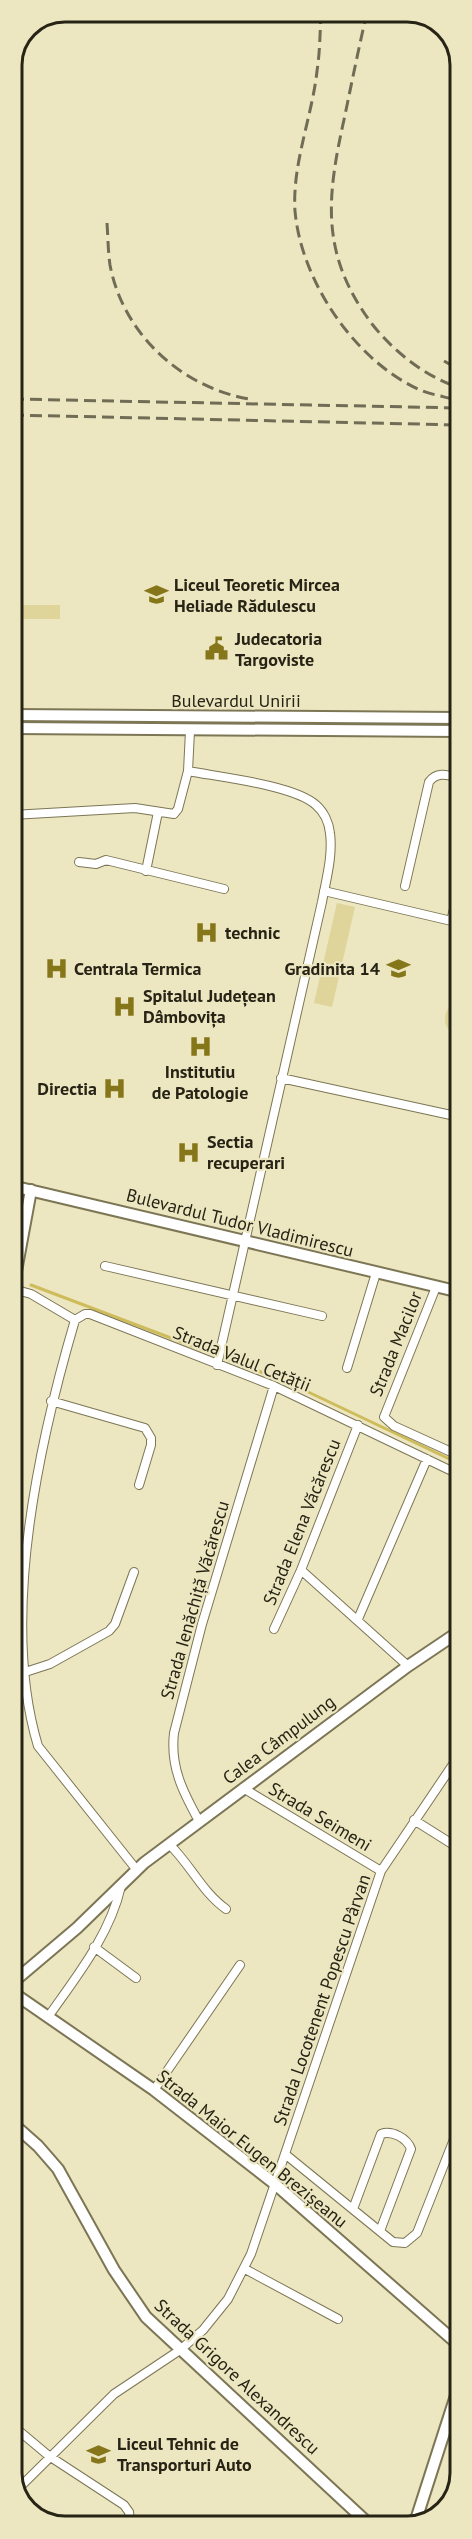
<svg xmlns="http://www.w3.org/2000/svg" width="472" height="2539" font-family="'PT Sans',sans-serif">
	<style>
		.green { fill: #dfd49a }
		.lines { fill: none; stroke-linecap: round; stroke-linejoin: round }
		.stream { stroke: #cebc5b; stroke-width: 3 }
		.street-casing { stroke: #7c7655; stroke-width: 10 }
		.secondary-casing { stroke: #7c7655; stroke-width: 14 }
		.street { stroke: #fff; stroke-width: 8 }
		.secondary { stroke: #fff; stroke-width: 10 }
		.rail { stroke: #706c55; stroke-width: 3; stroke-dasharray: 12 6; stroke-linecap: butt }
		.labels { text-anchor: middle; stroke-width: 4.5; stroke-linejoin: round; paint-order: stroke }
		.poi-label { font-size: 18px; font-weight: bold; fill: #272416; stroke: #ece6c1; text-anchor: start }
		.street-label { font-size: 18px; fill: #272416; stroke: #ece6c1 }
		.rim { fill: none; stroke: #272416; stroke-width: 3 }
	</style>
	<rect width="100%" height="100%" fill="#ece6c1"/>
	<path class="green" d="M12,605H60V619H12Z
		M337,903L355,907L332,1007L314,1003Z
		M460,999V1036C438,1031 442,1006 460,999Z"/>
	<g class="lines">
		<path class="stream" d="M31,1285L285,1381L460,1464"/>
		<defs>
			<path id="street" d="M188,771C219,777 294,785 316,805C324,812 329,823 330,833C333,856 326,880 322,902L217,1365
				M12,815L135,808L174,814L178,809L188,771L190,731
				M79,862L96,864L106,860L224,889
				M146,871L158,812
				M405,886L429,782C437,771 448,775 460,778
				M324,891L460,923
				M451,921L460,885
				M281,1078L460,1117
				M105,1266L322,1316
				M436,1287L384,1417L394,1426L460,1456
				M13,1289L31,1294L75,1320
				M75,1320C38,1446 0,1620 38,1746L136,1869
				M75,1320L85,1314H90L274,1386L460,1475
				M347,1368L376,1273
				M51,1401L145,1428L151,1438V1445L139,1485
				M301,1570L408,1666
				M358,1619L427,1459
				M274,1629L301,1570L358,1425
				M19,1674L50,1664L109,1631L115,1624L134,1572
				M243,1788L381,1871
				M414,1820L460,1849
				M199,1821C183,1792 170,1767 174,1733L202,1624L274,1386
				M169,1844C190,1864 202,1892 226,1909
				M94,1947L136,1978
				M48,2017C76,1977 110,1935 121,1886
				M154,2090L240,1965
				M285,2154L393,2242L405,2243L417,2233L460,2124
				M353,2209L381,2134C392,2130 407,2138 411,2149L380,2231
				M245,2269L338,2319
				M12,2425L49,2456L124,2505L129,2512L131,2527
				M17,2490L114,2394L180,2350L203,2330L228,2299L251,2254L381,1871L460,1754"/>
			<path id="secondary" d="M12,715L460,718
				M12,728L460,731
				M12,1186L460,1292
				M12,1293L31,1190
				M12,1983L77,1928L144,1863L408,1666L460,1631
				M12,1992L154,2090L275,2184L460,2346
				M12,2123L38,2146L58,2169L114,2270L146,2317L372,2527
				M414,2526L460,2383"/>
		</defs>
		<use href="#street" class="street-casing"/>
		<use href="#secondary" class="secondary-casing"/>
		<use href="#street" class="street"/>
		<use href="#secondary" class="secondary"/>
		<path class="rail" d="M321,12C320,32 320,52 317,71C312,117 292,164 295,211C301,281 355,361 420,390C432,395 447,397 460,401
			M367,12C359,47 352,81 345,115C327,196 319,253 372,324C394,352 426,377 460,388
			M107,223C108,237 108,251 110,265C123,334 181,387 249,399
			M444,361L460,370
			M12,399L460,408
			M12,415L460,425"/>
	</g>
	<defs>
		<symbol id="school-bare" viewBox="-9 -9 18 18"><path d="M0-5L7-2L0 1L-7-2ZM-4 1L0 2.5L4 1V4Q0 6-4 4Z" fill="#86761a" stroke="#ece6c1" stroke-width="2.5" paint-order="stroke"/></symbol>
		<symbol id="civic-bare" viewBox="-9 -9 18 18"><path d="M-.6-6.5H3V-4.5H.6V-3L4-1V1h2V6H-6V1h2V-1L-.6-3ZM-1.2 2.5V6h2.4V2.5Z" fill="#86761a" stroke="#ece6c1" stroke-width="2.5" paint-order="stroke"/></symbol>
		<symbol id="hospital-bare" viewBox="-9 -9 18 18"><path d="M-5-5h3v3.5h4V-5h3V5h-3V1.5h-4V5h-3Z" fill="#86761a" stroke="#ece6c1" stroke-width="2.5" paint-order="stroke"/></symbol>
	</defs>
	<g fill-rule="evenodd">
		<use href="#school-bare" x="140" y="578" width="33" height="33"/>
		<use href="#civic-bare" x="200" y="632" width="33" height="33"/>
		<use href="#hospital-bare" x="190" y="916" width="33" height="33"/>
		<use href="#hospital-bare" x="40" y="952" width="33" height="33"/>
		<use href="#school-bare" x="382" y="952" width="33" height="33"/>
		<use href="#hospital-bare" x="108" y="990" width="33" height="33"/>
		<use href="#hospital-bare" x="184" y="1030" width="33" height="33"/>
		<use href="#hospital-bare" x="98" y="1072" width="33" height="33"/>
		<use href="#hospital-bare" x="172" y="1136" width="33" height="33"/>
		<use href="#school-bare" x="82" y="2438" width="33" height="33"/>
	</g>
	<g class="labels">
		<g class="poi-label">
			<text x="174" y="591">Liceul Teoretic Mircea<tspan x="174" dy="21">Heliade Rădulescu</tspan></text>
			<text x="235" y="645">Judecatoria<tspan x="235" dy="21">Targoviste</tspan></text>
			<text x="225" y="939">technic</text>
			<text x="74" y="975">Centrala Termica</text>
			<text x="380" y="975" text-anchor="end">Gradinita 14</text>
			<text x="143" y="1002">Spitalul Județean<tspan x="143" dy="21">Dâmbovița</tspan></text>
			<text x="200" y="1078" text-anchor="middle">Institutiu<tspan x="200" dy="21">de Patologie</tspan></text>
			<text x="97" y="1095" text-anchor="end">Directia</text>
			<text x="207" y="1148">Sectia<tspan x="207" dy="21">recuperari</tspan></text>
			<text x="117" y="2450">Liceul Tehnic de<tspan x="117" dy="21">Transporturi Auto</tspan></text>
		</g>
		<g class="street-label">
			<text x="236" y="707">Bulevardul Unirii</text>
			<text transform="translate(240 1223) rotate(14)" y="6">Bulevardul Tudor Vladimirescu</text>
			<text transform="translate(396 1344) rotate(-68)" y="6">Strada Macilor</text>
			<text transform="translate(242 1359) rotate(22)" y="6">Strada Valul Cetății</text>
			<text transform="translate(302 1522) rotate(-68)" y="6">Strada Elena Văcărescu</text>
			<text transform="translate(195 1600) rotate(-74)" y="6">Strada Ienăchiță Văcărescu</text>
			<text transform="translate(279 1740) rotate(-37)" y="6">Calea Câmpulung</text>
			<text transform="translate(320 1817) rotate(31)" y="6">Strada Seimeni</text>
			<text transform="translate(322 2000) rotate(-71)" y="6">Strada Locotenent Popescu Pârvan</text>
			<text transform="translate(252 2149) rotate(39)" y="6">Strada Maior Eugen Brezișeanu</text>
			<text transform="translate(237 2377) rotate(43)" y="6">Strada Grigore Alexandrescu</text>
		</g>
	</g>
	<path d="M0 0H472V2539H0ZM65 22H407A43 43 0 0 1 450 65V2473A43 43 0 0 1 407 2516H65A43 43 0 0 1 22 2473V65A43 43 0 0 1 65 22Z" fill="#ece6c1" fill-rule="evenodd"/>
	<path class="rim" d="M65 22H407A43 43 0 0 1 450 65V2473A43 43 0 0 1 407 2516H65A43 43 0 0 1 22 2473V65A43 43 0 0 1 65 22Z"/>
</svg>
